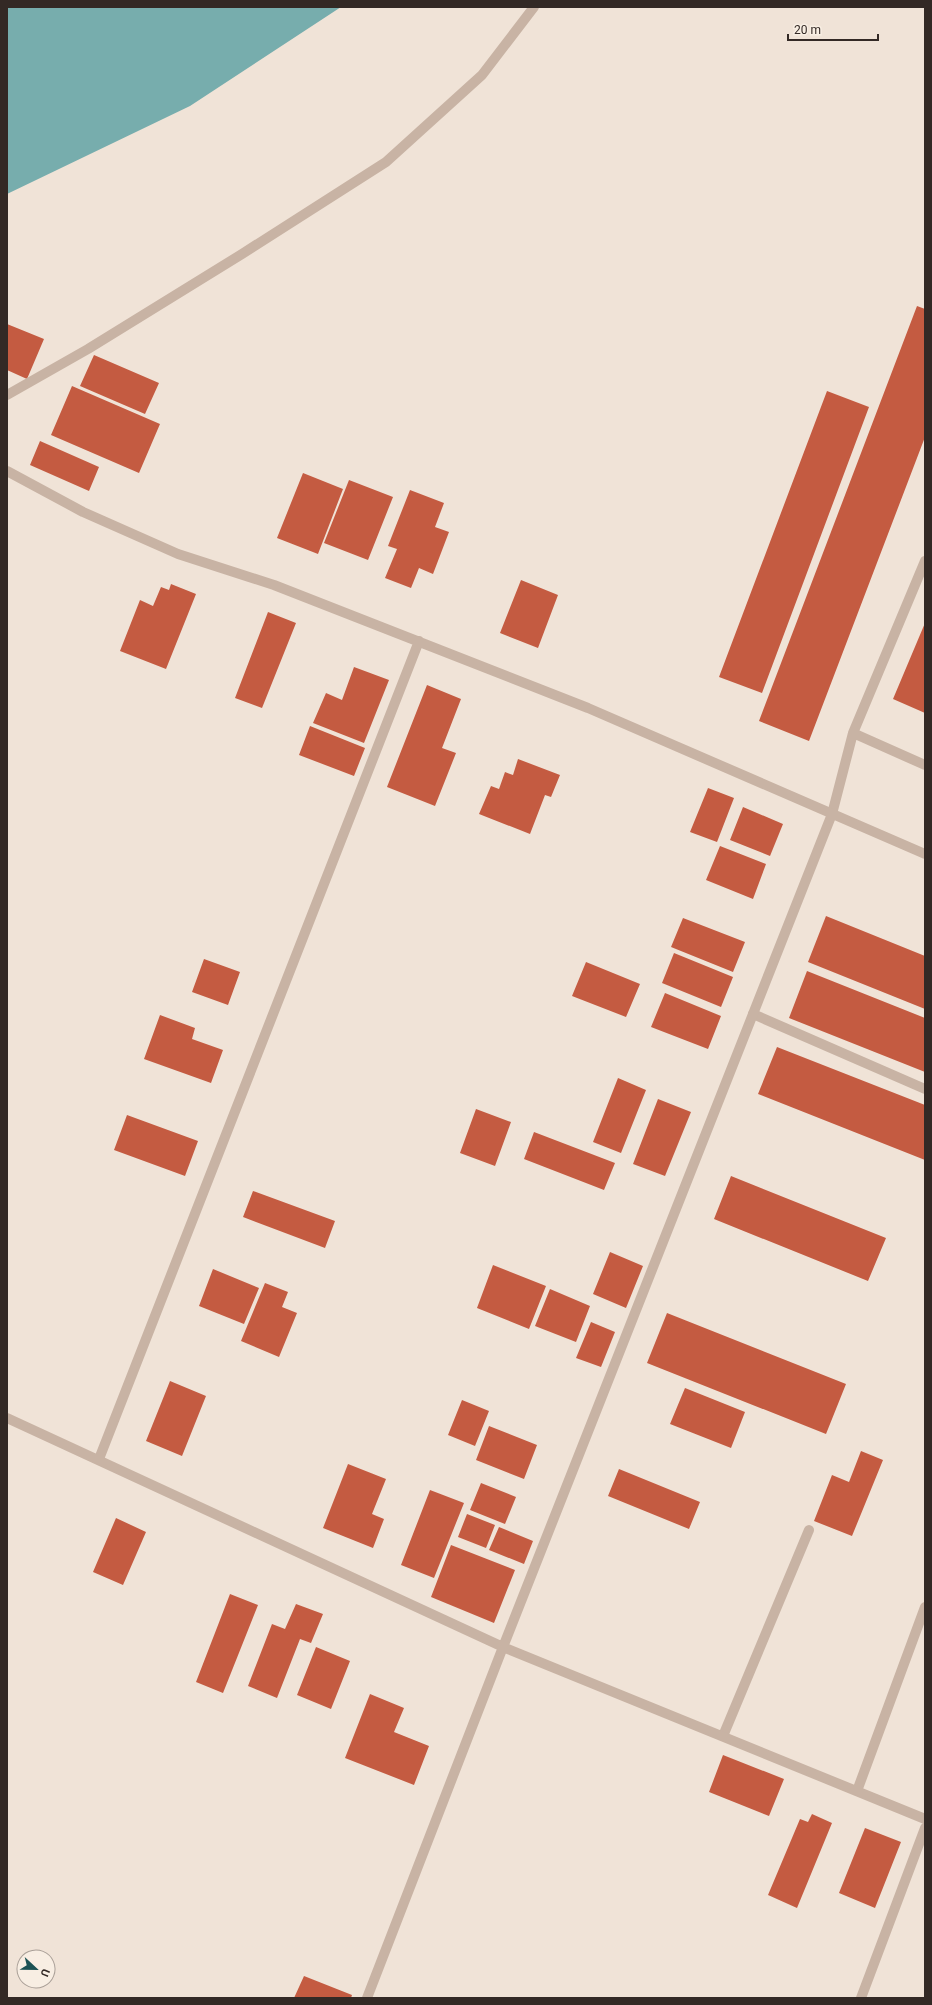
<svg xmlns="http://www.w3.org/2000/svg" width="932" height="2005" font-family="Roboto,sans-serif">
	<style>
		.water { fill: #77adad }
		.building { fill: #c45b41 }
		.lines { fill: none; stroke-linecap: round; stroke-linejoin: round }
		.service { stroke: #c8b3a4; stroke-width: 10 }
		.minor { stroke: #c8b3a4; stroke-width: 10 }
	</style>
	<rect width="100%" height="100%" fill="#f0e3d7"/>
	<path class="water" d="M7,7L43,8L341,7L190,106L7,194Z"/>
	<path class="building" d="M917,306L925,309V437L809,741L759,721Z
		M7,324L44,339L27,379L7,370Z
		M94,355L159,383L145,414L80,386Z
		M72,386L160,424L139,473L51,435Z
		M827,391L869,407L762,693L719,677Z
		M40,441L99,467L89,491L30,465Z
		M303,473L343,489L318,554L277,538Z
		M349,480L393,497L368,560L324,543Z
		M410,490L444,503L435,527L449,532L433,574L419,568L411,588L385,578L397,549L388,546Z
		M521,580L558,595L538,648L500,633Z
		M171,584L196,594L166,669L120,651L140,600L153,606L161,587L169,590Z
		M268,612L296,623L262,708L235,698Z
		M925,623V713L893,699Z
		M354,667L389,680L364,743L313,723L326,693L342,700Z
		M427,685L461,699L442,748L456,753L435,806L387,787Z
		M310,726L365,748L354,776L299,755Z
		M518,759L560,775L551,797L545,795L530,834L479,814L491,786L499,789L505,772L513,775Z
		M708,788L734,798L717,842L690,832Z
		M743,807L783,824L770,856L730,840Z
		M720,846L766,864L753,899L706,880Z
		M826,916L925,956V1009L808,962Z
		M683,918L745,942L733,972L671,947Z
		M674,953L733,977L721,1007L662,983Z
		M204,959L240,972L228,1005L192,992Z
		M586,962L640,984L626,1017L572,996Z
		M807,971L925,1018V1072L789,1018Z
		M665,993L721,1016L708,1049L651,1027Z
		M160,1015L195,1028L192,1039L223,1050L211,1083L144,1059Z
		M777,1047L925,1105V1160L758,1094Z
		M618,1078L646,1090L621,1153L593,1142Z
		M658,1099L691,1112L665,1176L633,1164Z
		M476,1109L511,1122L495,1166L460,1153Z
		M127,1115L198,1141L185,1176L114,1150Z
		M534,1132L615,1163L604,1190L524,1159Z
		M731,1176L886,1238L868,1281L714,1219Z
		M253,1191L335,1221L325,1248L243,1217Z
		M610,1252L643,1266L626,1308L593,1294Z
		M493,1265L546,1286L529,1329L477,1308Z
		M213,1269L259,1288L244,1324L199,1306Z
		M265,1283L288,1292L282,1307L297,1313L279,1357L241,1341Z
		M550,1289L590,1306L576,1342L535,1326Z
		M667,1313L846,1384L826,1434L647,1363Z
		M591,1322L615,1332L601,1367L576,1358Z
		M170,1381L206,1396L182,1456L146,1441Z
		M685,1388L745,1412L731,1448L670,1424Z
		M462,1400L489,1411L475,1446L448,1435Z
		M489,1426L537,1445L524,1479L476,1460Z
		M861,1451L883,1460L852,1536L814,1521L832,1475L849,1482Z
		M348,1464L386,1479L372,1514L384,1519L373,1548L323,1528Z
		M619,1469L700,1502L689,1529L608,1496Z
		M481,1483L516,1497L505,1524L470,1510Z
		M430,1490L464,1503L434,1578L401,1565Z
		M467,1514L495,1525L486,1548L458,1537Z
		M116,1518L146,1532L123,1585L93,1572Z
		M499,1527L533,1541L524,1564L489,1550Z
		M451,1545L515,1570L494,1623L431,1597Z
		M230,1594L258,1605L223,1693L196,1682Z
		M296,1604L323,1614L311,1643L300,1639L277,1698L248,1686L272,1624L285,1629Z
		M316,1647L350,1661L331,1709L297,1695Z
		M370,1694L404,1708L394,1732L429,1746L414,1785L345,1758Z
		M723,1755L784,1779L769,1816L709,1792Z
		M812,1814L832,1823L797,1908L768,1895L800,1819L808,1822Z
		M865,1828L901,1842L875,1908L839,1893Z
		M304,1976L352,1995L351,1998H294Z"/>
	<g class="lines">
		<path class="service" d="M853,733L925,765
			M832,814L853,733L925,561
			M753,1014L925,1089
			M723,1736L809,1530"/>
		<path class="minor" d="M7,395L88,349L242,254L386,162L482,75L534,7
			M7,471L83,512L178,554L274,585L588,708L925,854
			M7,1418L503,1647L925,1819
			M99,1459L419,641
			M857,1791L925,1607
			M367,1998L503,1647L832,814
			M861,1998L925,1828"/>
	</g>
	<rect width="932" height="2005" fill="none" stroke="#332925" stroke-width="16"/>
	<g transform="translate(36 1969) rotate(112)"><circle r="19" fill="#f8eee3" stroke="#a99f97"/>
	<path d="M0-3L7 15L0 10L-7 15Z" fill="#1c5254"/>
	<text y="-6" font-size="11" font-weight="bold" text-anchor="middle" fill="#332925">U</text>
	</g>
	<path d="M788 34v6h90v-6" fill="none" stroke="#332925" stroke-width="2"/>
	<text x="794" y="34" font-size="12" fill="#332925" stroke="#f8eee3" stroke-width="3" paint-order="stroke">20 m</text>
</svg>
